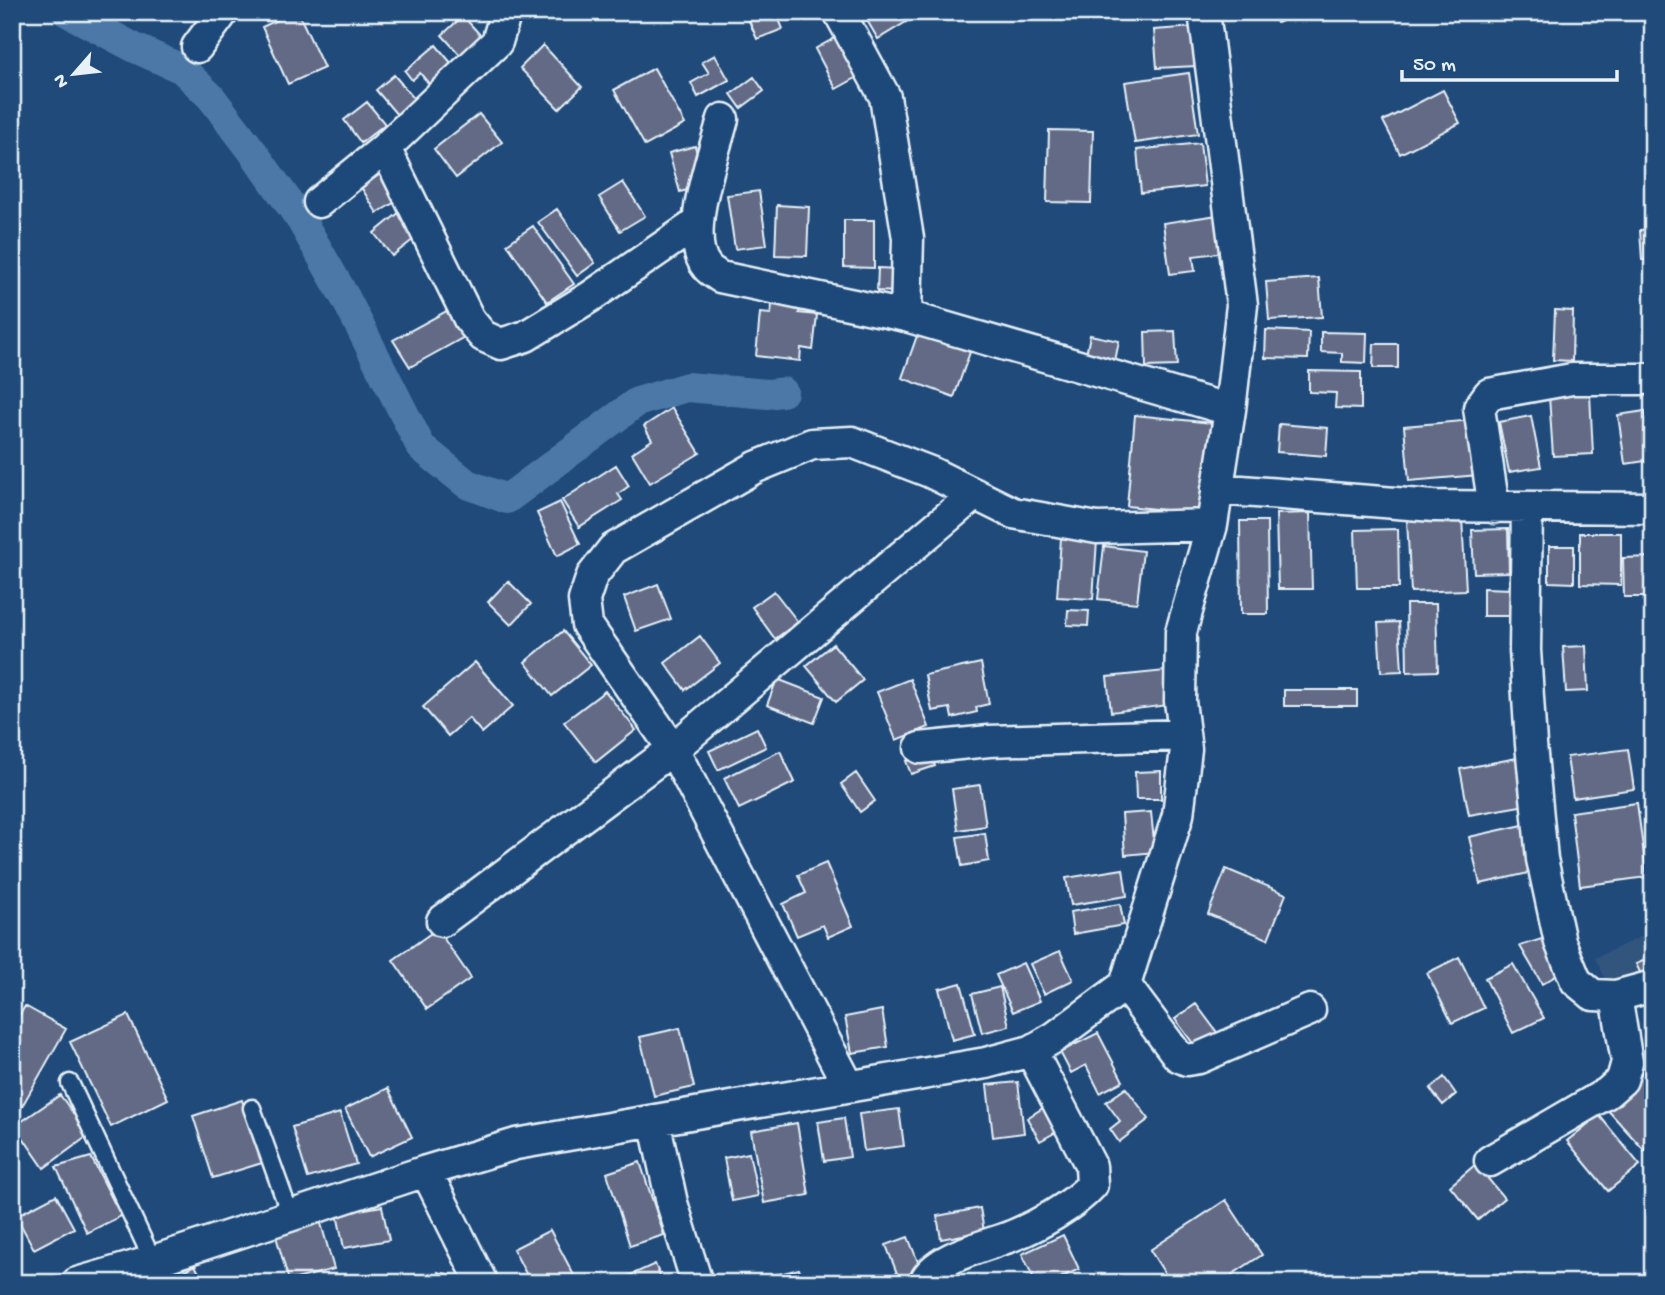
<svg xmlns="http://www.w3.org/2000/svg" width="1665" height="1295" font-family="'Gochi Hand',sans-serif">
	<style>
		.built { fill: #33547e }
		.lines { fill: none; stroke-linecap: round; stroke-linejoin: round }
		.canal { stroke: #4b78a6; stroke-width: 30 }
		.building { fill: #636b86; stroke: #e8f1f8; stroke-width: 2 }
		.service-casing { stroke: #e8f1f8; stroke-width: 21 }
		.minor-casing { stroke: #e8f1f8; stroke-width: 35 }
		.service { stroke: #1f4a7a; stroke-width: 16 }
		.minor { stroke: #1f4a7a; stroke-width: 30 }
	</style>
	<rect width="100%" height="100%" fill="#1f4a7a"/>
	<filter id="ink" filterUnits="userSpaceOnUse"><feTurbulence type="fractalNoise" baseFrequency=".0143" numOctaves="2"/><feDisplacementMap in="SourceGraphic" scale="14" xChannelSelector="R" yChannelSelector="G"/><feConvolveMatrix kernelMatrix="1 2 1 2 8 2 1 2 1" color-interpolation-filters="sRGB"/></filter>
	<g filter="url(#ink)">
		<path class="built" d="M1653,931V983L1612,991L1595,958Z"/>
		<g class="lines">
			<path class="canal" d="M67,12L135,48L182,69L211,97L253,152L301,220L346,299L421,447L467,484L507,499L637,402L687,387L768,394L783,392"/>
		</g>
		<path class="building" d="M294,12H298L324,68L288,84L262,27Z
			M751,12H776L783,29L757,39L746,14Z
			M787,12H805L791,19Z
			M862,12H907L911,19L878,39Z
			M1272,12H1301L1277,23Z
			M463,16L482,37L461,56L442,35Z
			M1195,27L1197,66L1157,68L1154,30Z
			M842,34L863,74L836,89L815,49Z
			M436,45L452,64L429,84L420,73L412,80L405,71Z
			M543,45L582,87L559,109L520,68Z
			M715,55L729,80L698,97L691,83L709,73L702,62Z
			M654,68L685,124L645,146L614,90Z
			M1189,73L1198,134L1135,143L1125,82Z
			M394,75L416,101L398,116L376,90Z
			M754,77L764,91L741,108L731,94Z
			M1443,90L1460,123L1400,154L1383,121Z
			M367,102L385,124L361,143L344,120Z
			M479,114L502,142L456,178L434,149Z
			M1049,130L1093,131L1091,203L1047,202Z
			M1200,143L1205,186L1141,193L1137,150Z
			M695,146L703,175L695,188L680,192L669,153Z
			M382,173L402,198L377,213L361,187Z
			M623,182L645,216L620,231L599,197Z
			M759,191L767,245L735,249L727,195Z
			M777,205L809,207L807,256L775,255Z
			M557,209L595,263L577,276L538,222Z
			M401,211L414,239L392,256L374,233Z
			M1225,214L1231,260L1219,262L1218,253L1193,256L1195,271L1170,274L1163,223Z
			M844,220H874V268L844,267Z
			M533,226L574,284L547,302L507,244Z
			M1653,229V260H1642L1640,230Z
			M878,268L898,269L897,292L877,291Z
			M1319,278L1322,317L1269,320L1266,282Z
			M773,296L801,299L799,313L817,315L813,350L801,348L800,361L756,356L760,313L771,314Z
			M452,308L466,336L410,367L393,340Z
			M1555,310L1573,311L1572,361L1553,360Z
			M1266,330L1309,332L1308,359L1265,358Z
			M1175,331L1177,366L1146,367L1145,332Z
			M1321,332L1367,333L1366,363L1342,362V353L1321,352Z
			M918,333L970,352L954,397L902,378Z
			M1090,335L1119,341L1113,371L1084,365Z
			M1374,344H1398V368H1373Z
			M1309,371L1361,372V409L1335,408L1336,393L1309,392Z
			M1649,393H1653V421Z
			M1590,394L1593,454L1553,456L1549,396Z
			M672,408L700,453L650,483L632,453L652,440L644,426Z
			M1645,411L1652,460L1625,464L1618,415Z
			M1135,415L1212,423L1203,514L1127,506Z
			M1531,416L1541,467L1509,472L1499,422Z
			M1474,420L1479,475L1409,481L1404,426Z
			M1279,424L1328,428L1326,456L1277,452Z
			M616,465L629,486L618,494L622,500L579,527L562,500Z
			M560,502L580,544L557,556L537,513Z
			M1310,513L1312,589H1278L1276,514Z
			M1462,518L1466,590L1411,592L1407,520Z
			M1240,521H1267L1268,614H1241Z
			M1398,529L1399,588H1357L1355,530Z
			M1508,529L1509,572L1474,573L1472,530Z
			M1580,533H1621V585L1580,584Z
			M1061,538L1097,540L1093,599L1057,597Z
			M1104,546L1143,551L1137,603L1098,599Z
			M1549,546H1574V583L1549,582Z
			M1653,557V597H1624L1623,558Z
			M508,581L531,604L511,625L488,602Z
			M658,584L671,619L636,631L624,597Z
			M1483,588L1512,589L1511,616H1483Z
			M774,591L798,622L775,639L752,607Z
			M1406,604H1436L1438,671L1407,672Z
			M1068,610L1089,611L1088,626L1067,625Z
			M1399,622L1402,671L1381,672L1378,623Z
			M563,631L591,665L552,696L525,662Z
			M700,636L720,663L685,690L665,663Z
			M833,644L863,680L836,702L806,666Z
			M1586,646L1588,691L1566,692L1563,647Z
			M475,662L513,706L482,733L469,718L448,736L423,707Z
			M981,663L989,704L976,707L977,712L952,718L950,708L932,711L925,675Z
			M1165,671L1169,705L1111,712L1107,677Z
			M777,679L824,697L814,723L767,705Z
			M910,679L929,727L896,740L877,692Z
			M1284,690H1357V706H1284Z
			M605,691L636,730L596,762L564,722Z
			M757,728L766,747L718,770L709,751Z
			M1628,749L1634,789L1573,798L1567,757Z
			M780,751L795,782L739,809L724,778Z
			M931,753L935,766L911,774L906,761Z
			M1517,758L1526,805L1469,815L1460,769Z
			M1161,771V799H1136L1135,772Z
			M856,773L875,801L860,812L841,784Z
			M980,785L986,826L958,830L952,789Z
			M1637,803L1647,877L1580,886L1571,812Z
			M1151,812L1155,852L1125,855L1122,814Z
			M1523,825L1533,872L1480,884L1469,837Z
			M985,833L989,861L962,866L957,837Z
			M826,863L853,926L828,937L823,925L797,936L783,904L806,893L798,875Z
			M1123,869L1127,896L1071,905L1066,878Z
			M1226,869L1286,894L1268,939L1208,914Z
			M1120,904L1124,925L1073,934L1070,912Z
			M437,929L471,978L427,1009L393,960Z
			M1542,939L1564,971L1542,984L1520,946Z
			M1653,944V972L1642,976L1636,964L1652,957L1647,947Z
			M1060,951L1073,980L1044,994L1030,964Z
			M1459,957L1484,1008L1452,1023L1427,973Z
			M1023,963L1040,1001L1013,1012L996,975Z
			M1513,964L1544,1018L1513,1033L1485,978Z
			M961,983L975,1034L952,1040L939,989Z
			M1000,987L1009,1026L982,1033L972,994Z
			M1196,1004L1219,1035L1198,1050L1175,1019Z
			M25,1006L66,1029L21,1108L12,1103V1028Z
			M882,1010L888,1047L852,1053L845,1017Z
			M128,1015L168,1099L111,1127L70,1042Z
			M680,1028L694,1087L654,1096L640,1037Z
			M1098,1033L1123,1081L1100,1093L1086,1065L1071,1073L1060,1052Z
			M1643,1072L1653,1083V1142L1644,1150L1605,1107Z
			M1444,1077L1456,1094L1443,1105L1430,1089Z
			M1018,1082L1024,1133L993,1137L987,1085Z
			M388,1088L412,1137L369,1157L345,1109Z
			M1126,1088L1149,1119L1119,1142L1110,1129L1120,1121L1106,1102Z
			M60,1095L89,1135L44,1168L15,1126Z
			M242,1100L262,1163L213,1178L193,1116Z
			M1051,1103L1065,1127L1040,1141L1027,1118Z
			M899,1109L904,1146L864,1151L859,1114Z
			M340,1113L356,1164L308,1178L292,1127Z
			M1599,1115L1640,1165L1608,1191L1567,1141Z
			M844,1118L850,1157L824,1161L818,1122Z
			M797,1123L809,1195L764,1203L751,1131Z
			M749,1153L758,1196L732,1201L724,1158Z
			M91,1157L121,1216L87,1233L56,1167Z
			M640,1162L664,1235L630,1246L607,1173Z
			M1476,1164L1504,1198L1478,1220L1450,1186Z
			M56,1195L74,1228L34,1249L16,1216Z
			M1226,1200L1262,1255L1219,1283H1171L1150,1250Z
			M382,1206L389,1240L344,1248L337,1214Z
			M980,1208L984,1231L941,1239L937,1216Z
			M320,1220L334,1269L289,1281L275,1233Z
			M550,1230L578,1283H531L513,1249Z
			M1063,1235L1079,1269L1050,1283H1036L1022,1254Z
			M908,1237L922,1272L900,1281L886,1245Z
			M655,1264L663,1283H613Z
			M195,1265L204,1283H162Z
			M799,1269L804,1283H761L760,1279Z
			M438,1272L471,1279L472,1283H440Z"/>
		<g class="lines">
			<defs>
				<path id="service" d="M70,1083L153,1261
					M252,1108L291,1217"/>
				<path id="minor" d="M839,12L885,97L908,238L906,316
					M197,47L223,12
					M723,119C714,154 682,238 707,267C710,271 716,274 720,277L906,316L1230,410
					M385,148L469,319L483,336L501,344L526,336L590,297L696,224
					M319,202L385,148L497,42L503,22L501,12
					M1217,489L1434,506L1653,508
					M1494,508L1479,408L1489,394L1572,379H1653
					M1527,509L1525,650L1531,744L1542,859L1560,942L1576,981L1593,995L1616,996L1653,986
					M920,748L989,741L1184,735
					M442,921L673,749L587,625L584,600L592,576L613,549L756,467L812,444L852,442L930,472L1013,513L1097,528L1212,525
					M1125,985L1178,1056L1187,1060L1199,1058L1310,1010
					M848,1085L673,749L975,494
					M654,1120L672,1203L697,1283
					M1490,1161L1607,1093L1622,1080L1627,1062L1616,996
					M426,1171L482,1283
					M77,1283L153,1261L426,1171L516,1144L986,1063L1031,1051L1055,1037L1125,985L1178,815L1186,749L1180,701L1181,632L1212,525L1230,410L1242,305L1204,12
					M924,1283C935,1256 988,1246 1014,1235C1039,1225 1074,1205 1092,1185L1091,1166L1031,1051"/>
			</defs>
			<use href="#service" class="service-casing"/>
			<use href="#minor" class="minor-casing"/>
			<use href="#service" class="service"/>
			<use href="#minor" class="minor"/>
		</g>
	</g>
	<rect width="1665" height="1295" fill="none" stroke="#1f4a7a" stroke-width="42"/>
	<rect x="21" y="21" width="1623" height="1253" fill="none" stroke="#e8f1f8" stroke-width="2.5" filter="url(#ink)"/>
	<g transform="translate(74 74) rotate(242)" stroke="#1f4a7a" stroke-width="5" paint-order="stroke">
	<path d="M0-5L12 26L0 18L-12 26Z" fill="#e8f1f8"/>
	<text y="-10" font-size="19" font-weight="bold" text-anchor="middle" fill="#e8f1f8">N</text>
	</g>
	<path d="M1402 70v10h215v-10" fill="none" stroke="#e8f1f8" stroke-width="3.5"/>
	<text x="1413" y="70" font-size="21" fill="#e8f1f8" stroke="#1f4a7a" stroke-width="5" paint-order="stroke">50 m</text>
</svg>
